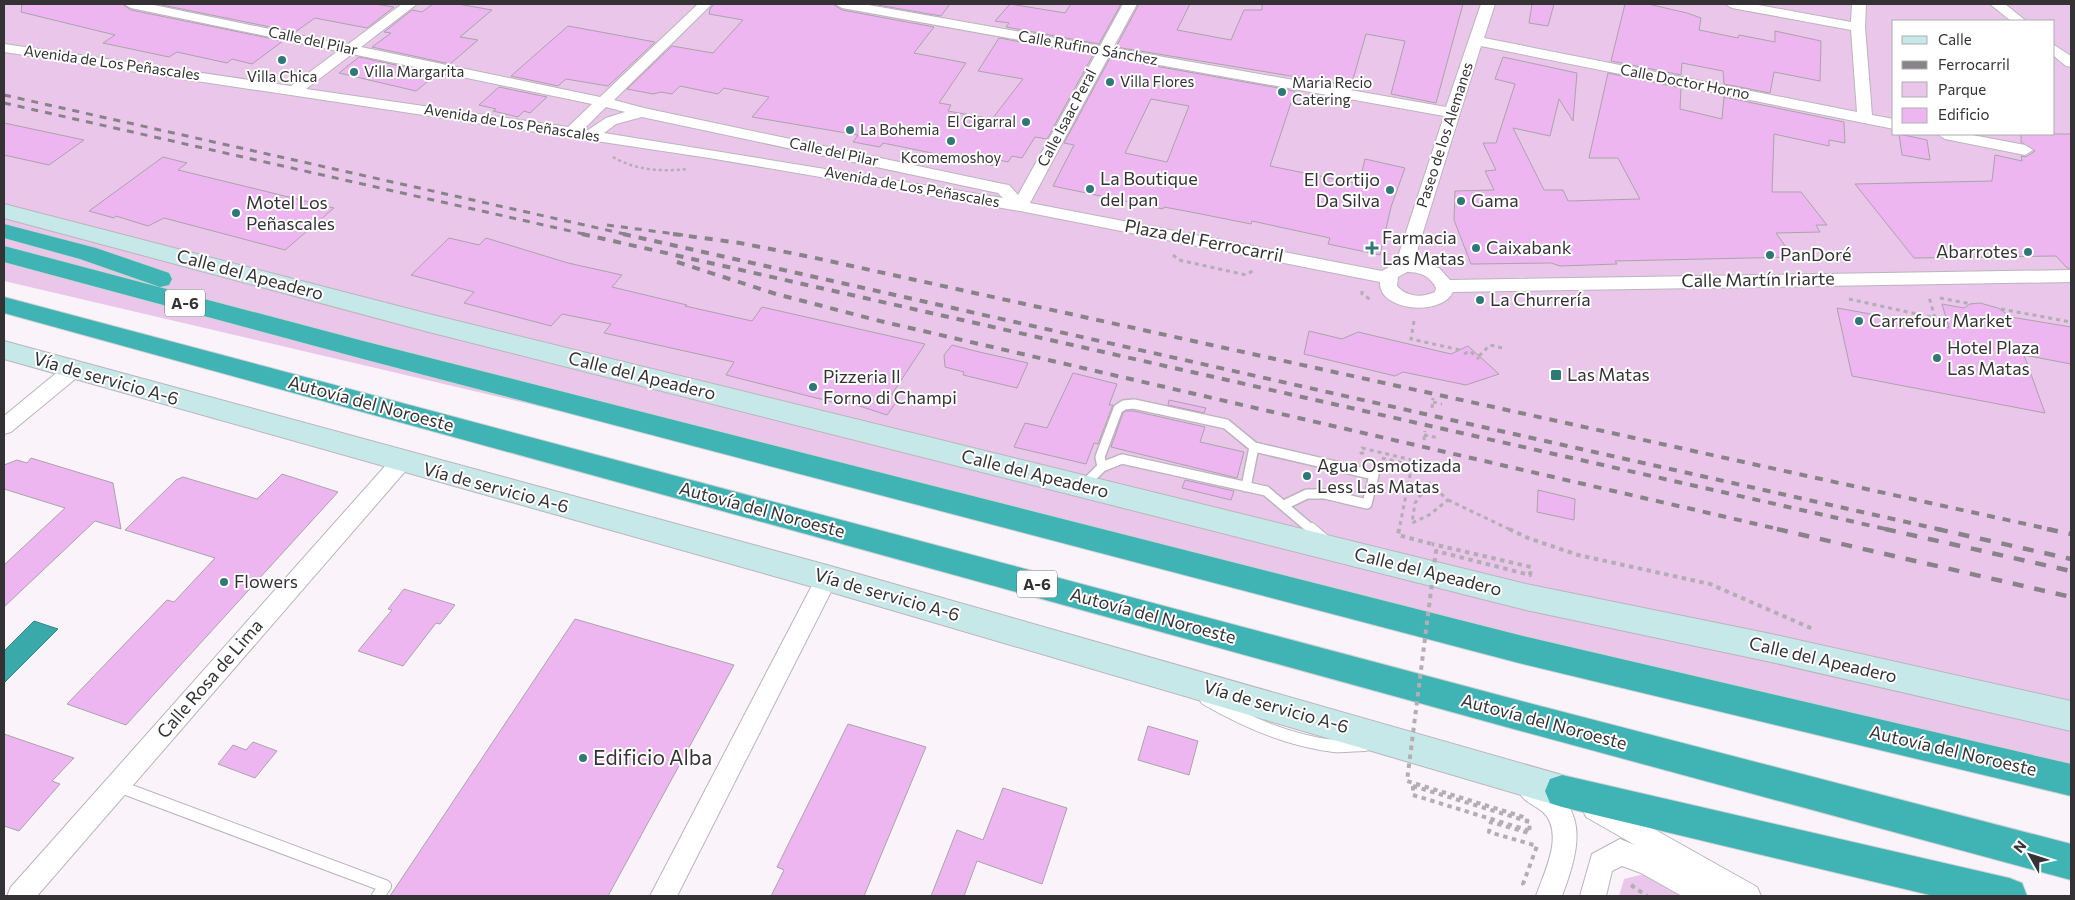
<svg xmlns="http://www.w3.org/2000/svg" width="2075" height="900" font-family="Commissioner,sans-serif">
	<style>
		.green { fill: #e9c6ea; fill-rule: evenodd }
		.water { fill: #39a9aa; stroke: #388587 }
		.building { fill: #eeb6f0; stroke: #a9a4a9; fill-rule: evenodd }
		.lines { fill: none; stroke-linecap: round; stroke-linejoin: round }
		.lane-far1-casing { stroke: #bbb5bb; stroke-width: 12 }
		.lane-casing { stroke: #bbb5bb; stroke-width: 14 }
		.street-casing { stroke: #bbb5bb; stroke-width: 2 }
		.secondary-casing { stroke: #bbb5bb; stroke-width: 2 }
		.highway-casing { stroke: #d3d2d3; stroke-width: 2 }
		.path-far2 { stroke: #b3aeb3; stroke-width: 2.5; stroke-dasharray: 3 3; stroke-linecap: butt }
		.path-far1 { stroke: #b3aeb3; stroke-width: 3; stroke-dasharray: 4 4; stroke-linecap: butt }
		.path { stroke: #b3aeb3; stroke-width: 4; stroke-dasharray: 4.5 4.5; stroke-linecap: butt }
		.lane-far1 { stroke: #fff; stroke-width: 9 }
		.lane { stroke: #fff; stroke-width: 12 }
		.street { fill: #fff; fill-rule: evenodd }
		.secondary { fill: #c6e8e8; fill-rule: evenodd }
		.highway { fill: #40b3b4; fill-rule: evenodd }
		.rail-far2 { stroke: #888388; stroke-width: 3; stroke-dasharray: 7 7; stroke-linecap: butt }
		.rail-far1 { stroke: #888388; stroke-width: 4; stroke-dasharray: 8 8; stroke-linecap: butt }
		.rail { stroke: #888388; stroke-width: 4.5; stroke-dasharray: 11 11; stroke-linecap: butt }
		.path-bridge { stroke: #b3aeb3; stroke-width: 4; stroke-dasharray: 4.5 4.5; stroke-linecap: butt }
		.poi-dot { fill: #2e7878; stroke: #fff; stroke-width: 2 }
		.labels { text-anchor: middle; stroke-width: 4; stroke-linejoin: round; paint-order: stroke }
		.far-street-label { font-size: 15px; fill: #353235; stroke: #fff }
		.far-poi-label { font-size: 15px; fill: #353235; stroke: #fff; text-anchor: start }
		.shield { fill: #fff; stroke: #727072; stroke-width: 1 }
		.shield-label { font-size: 16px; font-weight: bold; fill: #353235 }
		.poi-label { font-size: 18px; fill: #353235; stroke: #fff; text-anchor: start }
		.street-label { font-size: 18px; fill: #353235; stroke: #fff }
		.near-poi-label { font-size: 21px; fill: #353235; stroke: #fff; text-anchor: start }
	</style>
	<rect width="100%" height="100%" fill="#faf4fa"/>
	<path class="green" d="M4,4H2071V765L4,281ZM1894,21H2054V134H1894Z
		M1644,874L1682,896H1619L1624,879Z"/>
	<path class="water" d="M34,621L58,629L4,683V651Z"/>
	<path class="building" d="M22,4H122L131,10L283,41L252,64L232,59L227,63L177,52L169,57L103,43L115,35L21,12Z
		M157,4H375L394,7L367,28L315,18L295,32Z
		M433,4H458L492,10L460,37L478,40L450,64L372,47L391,33L384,32L412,10L422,12Z
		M714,4H833L842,10L934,27L914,53L966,63L939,103L951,105L948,111L992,119L1023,79L978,71L999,38L1093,55L1047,139L1035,137L1022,158L1012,156L1008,162L999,160L995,166L883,143L880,147L853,142L858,135L752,117L769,97L724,88L718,94L680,86L672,94L661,92L653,94L627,89L672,46L713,53L743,20L709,14L710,9Z
		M872,4H950L941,16Z
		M1010,4L1065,13L1071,4H1121L1099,44L1006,27L1009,23L995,21Z
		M1139,4H1190L1177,30L1231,40L1244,10H1262V4H1463L1436,103L1391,94L1405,41L1366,34L1351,86L1116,47Z
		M1532,4H1554L1548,26L1529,23Z
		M1625,4H1648L1687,13L1701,18L1699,30L1738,38L1739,35L1775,42V31L1821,41L1820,81L1774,72L1770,93L1724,84L1723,71L1682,63L1681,75L1611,61Z
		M568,26L655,42L608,86L566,79L558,86L511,76Z
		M359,57L437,74L416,91L339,73Z
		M1503,57L1577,73L1573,121L1559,99L1550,136L1513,128L1544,190H1563L1568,201L1640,199L1618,158H1589L1608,73L1681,88L1680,109L1722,119L1724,97L1844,122L1845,143L1829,140V146L1774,134L1772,192H1801L1827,225H1816L1820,232L1776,233L1793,257L1615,261L1617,264L1560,266L1551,263L1471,264L1454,220L1455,191L1494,190L1485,171L1496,170L1483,143H1496L1515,84L1495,79Z
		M1110,58L1295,91L1270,166L1359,184L1365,159L1405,168L1391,207L1380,255L1328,244L1330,238L1252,221L1251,224L1191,212L1164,207L1163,209L1053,186L1074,145L1064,143ZM1151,99L1189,106L1167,162L1125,153Z
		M499,87L547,97L530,113L524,111L518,117L493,111L496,109L479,105Z
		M4,123L84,140L49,165L4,155Z
		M1899,134L1927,140L1930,160L1902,155Z
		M2021,134H2071V268H2067L2056,256L1914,258L1855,184L1992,181L1995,155L2022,161L2021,156L2026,157L2035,151L2021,142Z
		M163,157L187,163L178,170L334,208L285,250L164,218L148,226L116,216L114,218L89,211Z
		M449,238L479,245L486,238L568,263L622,275L612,287L687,305L685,306L752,321L762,307L925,344L892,394L897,401L887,415L835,398L832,402L726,375L734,362L604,333L611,324L562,314L551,326L464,303L474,292L411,275Z
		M1980,303L1998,308L2011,317L2071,327V364L2024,355L2045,413L1852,376L1837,308L1949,328L1942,304L1964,308L1970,304Z
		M1309,331L1342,339L1358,332L1451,354L1468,346L1499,374L1466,385L1403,372L1395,376L1304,354Z
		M952,345L975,351L1028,363L1017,388L963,375L964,372L945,367L944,355Z
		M1073,373L1117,384L1109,405H1113L1098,444L1094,443L1086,464L1014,447L1025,423L1047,428Z
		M1169,400L1206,408L1204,413L1168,405Z
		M1126,411H1134L1205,427L1200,442L1244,452L1237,478L1111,447L1123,413Z
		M31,458L113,483L121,529L95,521L4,607V565L65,508L4,489V465L17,460L27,463Z
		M282,474L338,492L126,725L67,704L167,600L174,602L215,558L125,530L176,480L183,477L257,499Z
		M1185,480L1234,491L1231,500L1182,488Z
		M1538,490L1575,499L1574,520L1537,512Z
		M404,589L455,605L440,624L436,623L403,666L358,651L392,610L388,609Z
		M575,619L734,665L608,896H390Z
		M848,724L926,747L864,896H771L784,870L777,867Z
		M1148,726L1198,741L1189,775L1138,760Z
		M4,734L74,758L52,781L60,784L19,831L4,826Z
		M253,742L277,751L255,778L218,764L233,745L246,750Z
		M1003,788L1067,808L1042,884L977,861L964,896H931L957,830L983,840Z"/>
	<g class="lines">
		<defs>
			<path id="lane-far1" d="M1102,467L1100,457L1118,409L1124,405L1134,404L1226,424L1254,447
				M1083,486L1102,467L1122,459L1266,491L1312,530
				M1246,487L1254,447L1374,475L1367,504L1325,494H1307L1284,505"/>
			<path id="lane" d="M1311,529L1325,541
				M1206,699C1244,721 1290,741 1334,746C1344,747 1355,745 1365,745
				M118,786L385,886L378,896"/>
			<path id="street" d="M124,4H149L347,45L402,4H417L361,47L600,97L698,4H712L614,100L644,108L1003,184L1009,185L1018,195L1096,54L842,8L835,4H863L1100,46L1123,4H1137L1113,48L1446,107L1481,4H1495L1484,38L1857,112L1851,30L1732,8L1725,4H1753L1851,22L1852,4H1866L1865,27L1872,115L1894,119V129L1481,46L1414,261L1439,268L1450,280L2071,270V282L1453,292C1441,317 1378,311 1380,282L1020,211L709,158L4,52V44L291,86L338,51L131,8ZM352,54L592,104L568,127L306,89ZM1109,56L1444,116L1396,263L1382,271L1030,203ZM606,107L625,112L606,118L588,130H583ZM642,117L998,193L1003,198L604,133L616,124ZM1407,272C1421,272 1430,276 1436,288L1435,292C1422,298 1406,297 1397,286L1398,277Z
				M1990,4H2005L2026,21H2011Z
				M2054,45L2071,56V67L2066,66L2054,56Z
				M1937,134H1967L2025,145L2033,150L2025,155L1945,139Z
				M73,363L80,365L82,370L80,375L11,432L4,434V416L66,365Z
				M401,454L408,456L411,462L408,468L37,896H7L11,887L394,456Z
				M827,569L835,572L838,578L677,896H650L819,572Z
				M1530,778C1591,802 1581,845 1562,896H1536C1544,873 1565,833 1543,812C1533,804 1523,802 1518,790L1521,782Z
				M1595,796L1757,887L1761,896H1682L1641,873L1622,866L1612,871L1606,896H1580L1592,854L1620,839L1635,845L1586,817L1582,808L1586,799Z"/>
			<path id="secondary" d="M4,204L425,313L1526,584L1771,634L2071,701V731L1771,662L1526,610L425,331L4,218Z
				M4,341L827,565L1562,775L1574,779L1579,791L1574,803L1562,807L827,591L4,359Z"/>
			<path id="highway" d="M4,224L96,248L169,273L172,279L169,285L160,287L80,259L4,238Z
				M4,246L367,342L1519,635L2071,764V796L1519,663L367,360L4,262Z
				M4,297L1521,701L2071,844V880L1521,731L4,313Z
				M1562,775L2009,878L2022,883L2027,896H1934L1562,807L1550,803L1545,791L1550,779Z"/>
		</defs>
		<use href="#lane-far1" class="lane-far1-casing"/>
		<use href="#lane" class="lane-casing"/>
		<use href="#street" class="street-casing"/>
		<use href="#secondary" class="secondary-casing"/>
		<use href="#highway" class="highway-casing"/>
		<path class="path-far2" d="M613,157C635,170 662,172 687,169"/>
		<path class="path-far1" d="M1173,255L1179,260L1246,275L1254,270
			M1362,291V294L1371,300
			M1940,298L1972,304
			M1849,299L1935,318L1929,297
			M2001,309L2071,322
			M1414,321L1411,339L1460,350
			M1464,354L1470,351L1479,359
			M1479,356L1490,345L1502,348
			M1433,402L1442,404
			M1432,408L1433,398
			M1424,435L1439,438
			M1424,440L1425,431
			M1364,453H1361L1362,448L1437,466
			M1382,458L1412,465L1399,530
			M1429,483L1448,500L1429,515L1412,523L1415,503Z
			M1448,500L1511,530"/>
		<path class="path" d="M1399,529L1398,535L1432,544
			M1509,529L1528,538L1578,555L1710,584L1813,629
			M1413,786L1530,822L1529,833L1491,822L1489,832L1537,846L1523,884L1527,887
			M1631,885L1647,896"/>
		<use href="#lane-far1" class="lane-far1"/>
		<use href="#lane" class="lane"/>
		<use href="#street" class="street"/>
		<use href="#secondary" class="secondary"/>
		<use href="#highway" class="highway"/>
		<path class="rail-far2" d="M4,95L629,235
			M4,103L588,235
			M607,225L683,235"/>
		<path class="rail-far1" d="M582,234L1890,530
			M623,234L1942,530
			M673,234L740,243L811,257L2053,530
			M677,262L776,294L880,321L1782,530"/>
		<path class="rail" d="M1777,529L2071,597
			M1885,529L2071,571
			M1937,529L2071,559
			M2047,529L2071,534"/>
		<path class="path-bridge" d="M1413,786V795L1527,830V818L1407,781L1436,551L1530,575L1531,567L1432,544"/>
	</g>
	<g class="poi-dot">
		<circle cx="282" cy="60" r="5"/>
		<circle cx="354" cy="72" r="5"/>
		<circle cx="1110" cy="82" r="5"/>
		<circle cx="1282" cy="92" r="5"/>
		<circle cx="1026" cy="122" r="5"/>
		<circle cx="850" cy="130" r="5"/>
		<circle cx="951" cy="141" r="5"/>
		<circle cx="1090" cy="189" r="5"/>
		<circle cx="1390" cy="190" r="5"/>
		<circle cx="1461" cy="201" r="5"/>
		<circle cx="236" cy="213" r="5"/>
		<path d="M1369.5 240.5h5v5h5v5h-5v5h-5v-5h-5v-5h5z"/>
		<circle cx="1476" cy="248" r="5"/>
		<circle cx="2028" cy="252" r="5"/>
		<circle cx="1770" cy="255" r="5"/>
		<circle cx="1480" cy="300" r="5"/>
		<circle cx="1859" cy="321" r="5"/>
		<circle cx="1937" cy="358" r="5"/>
		<rect x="1550" y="369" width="12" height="12" rx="2.5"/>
		<circle cx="813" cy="387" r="5"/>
		<circle cx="1307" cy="476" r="5"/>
		<circle cx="224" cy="582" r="5"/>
		<circle cx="583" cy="758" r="5"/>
	</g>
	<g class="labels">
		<g class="far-street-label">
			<text transform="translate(313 41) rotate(12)" y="5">Calle del Pilar</text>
			<text transform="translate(1088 48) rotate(10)" y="5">Calle Rufino Sánchez</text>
			<text transform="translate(112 63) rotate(8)" y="5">Avenida de Los Peñascales</text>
			<text transform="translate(1685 82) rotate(11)" y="5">Calle Doctor Horno</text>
			<text transform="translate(1067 118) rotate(-62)" y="5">Calle Isaac Peral</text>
			<text transform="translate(512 123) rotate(9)" y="5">Avenida de Los Peñascales</text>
			<text transform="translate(1445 135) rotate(-72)" y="5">Paseo de los Alemanes</text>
			<text transform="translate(834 152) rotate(12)" y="5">Calle del Pilar</text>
			<text transform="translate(912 187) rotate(10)" y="5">Avenida de Los Peñascales</text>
		</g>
		<g class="far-poi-label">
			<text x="364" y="77">Villa Margarita</text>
			<text x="282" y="82" text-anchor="middle">Villa Chica</text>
			<text x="1120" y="87">Villa Flores</text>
			<text x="1292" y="88">Maria Recio<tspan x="1292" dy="17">Catering</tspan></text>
			<text x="1016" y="127" text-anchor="end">El Cigarral</text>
			<text x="860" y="135">La Bohemia</text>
			<text x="951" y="163" text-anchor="middle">Kcomemoshoy</text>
		</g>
		<g class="shield">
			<rect x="165" y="289.5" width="40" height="27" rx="4"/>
			<rect x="1017" y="570.5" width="40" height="27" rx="4"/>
		</g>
		<g class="shield-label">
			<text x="185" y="309">A-6</text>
			<text x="1037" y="590">A-6</text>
		</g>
		<g class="poi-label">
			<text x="1100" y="185">La Boutique<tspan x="1100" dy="21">del pan</tspan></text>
			<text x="1380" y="186" text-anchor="end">El Cortijo<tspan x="1380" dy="21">Da Silva</tspan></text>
			<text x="1471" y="207">Gama</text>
			<text x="246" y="209">Motel Los<tspan x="246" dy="21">Peñascales</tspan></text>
			<text x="1382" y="244">Farmacia<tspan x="1382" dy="21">Las Matas</tspan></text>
			<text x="1486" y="254">Caixabank</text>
			<text x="2018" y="258" text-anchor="end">Abarrotes</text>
			<text x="1780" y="261">PanDoré</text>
			<text x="1490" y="306">La Churrería</text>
			<text x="1869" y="327">Carrefour Market</text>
			<text x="1947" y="354">Hotel Plaza<tspan x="1947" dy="21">Las Matas</tspan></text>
			<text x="1567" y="381">Las Matas</text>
			<text x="823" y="383">Pizzeria Il<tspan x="823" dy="21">Forno di Champi</tspan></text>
			<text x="1317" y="472">Agua Osmotizada<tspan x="1317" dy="21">Less Las Matas</tspan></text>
			<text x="234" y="588">Flowers</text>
		</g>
		<g class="street-label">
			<text transform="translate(1204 241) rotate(11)" y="6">Plaza del Ferrocarril</text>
			<text transform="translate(250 275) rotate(15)" y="6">Calle del Apeadero</text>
			<text transform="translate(1758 280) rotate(-1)" y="6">Calle Martín Iriarte</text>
			<text transform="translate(642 376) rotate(14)" y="6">Calle del Apeadero</text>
			<text transform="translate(106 379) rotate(16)" y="6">Vía de servicio A-6</text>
			<text transform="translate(371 404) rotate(15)" y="6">Autovía del Noroeste</text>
			<text transform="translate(1035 474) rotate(14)" y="6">Calle del Apeadero</text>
			<text transform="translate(496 488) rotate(15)" y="6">Vía de servicio A-6</text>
			<text transform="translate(762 510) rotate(15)" y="6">Autovía del Noroeste</text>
			<text transform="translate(1428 572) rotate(14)" y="6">Calle del Apeadero</text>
			<text transform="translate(887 595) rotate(16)" y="6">Vía de servicio A-6</text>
			<text transform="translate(1153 616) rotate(15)" y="6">Autovía del Noroeste</text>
			<text transform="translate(1823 660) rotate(13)" y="6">Calle del Apeadero</text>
			<text transform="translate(210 679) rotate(-49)" y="6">Calle Rosa de Lima</text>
			<text transform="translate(1276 707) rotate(16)" y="6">Vía de servicio A-6</text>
			<text transform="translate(1544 722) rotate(15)" y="6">Autovía del Noroeste</text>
			<text transform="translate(1953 751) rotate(13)" y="6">Autovía del Noroeste</text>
		</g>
		<g class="near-poi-label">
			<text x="593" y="765">Edificio Alba</text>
		</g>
	</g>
	<rect width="2075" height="900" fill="none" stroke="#353235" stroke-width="10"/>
	<rect x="1892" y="20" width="162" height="115" fill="#ffffff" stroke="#aeadae"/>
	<rect x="1902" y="36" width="25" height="8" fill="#c6e8e8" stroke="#aeadae"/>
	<text x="1938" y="45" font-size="15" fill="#353235">Calle</text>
	<rect x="1902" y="61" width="25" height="8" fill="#888388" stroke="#aeadae"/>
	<text x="1938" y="70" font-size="15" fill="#353235">Ferrocarril</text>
	<rect x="1902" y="82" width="25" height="15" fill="#e9c6ea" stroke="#aeadae"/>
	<text x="1938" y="95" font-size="15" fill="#353235">Parque</text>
	<rect x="1902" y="108" width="25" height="15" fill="#eeb6f0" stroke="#aeadae"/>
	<text x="1938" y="120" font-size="15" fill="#353235">Edificio</text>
	<g transform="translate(2030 855) rotate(309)" stroke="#ffffff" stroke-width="4" paint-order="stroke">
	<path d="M0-4L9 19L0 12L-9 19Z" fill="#353235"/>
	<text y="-8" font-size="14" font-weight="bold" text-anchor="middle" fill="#353235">N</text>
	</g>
</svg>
